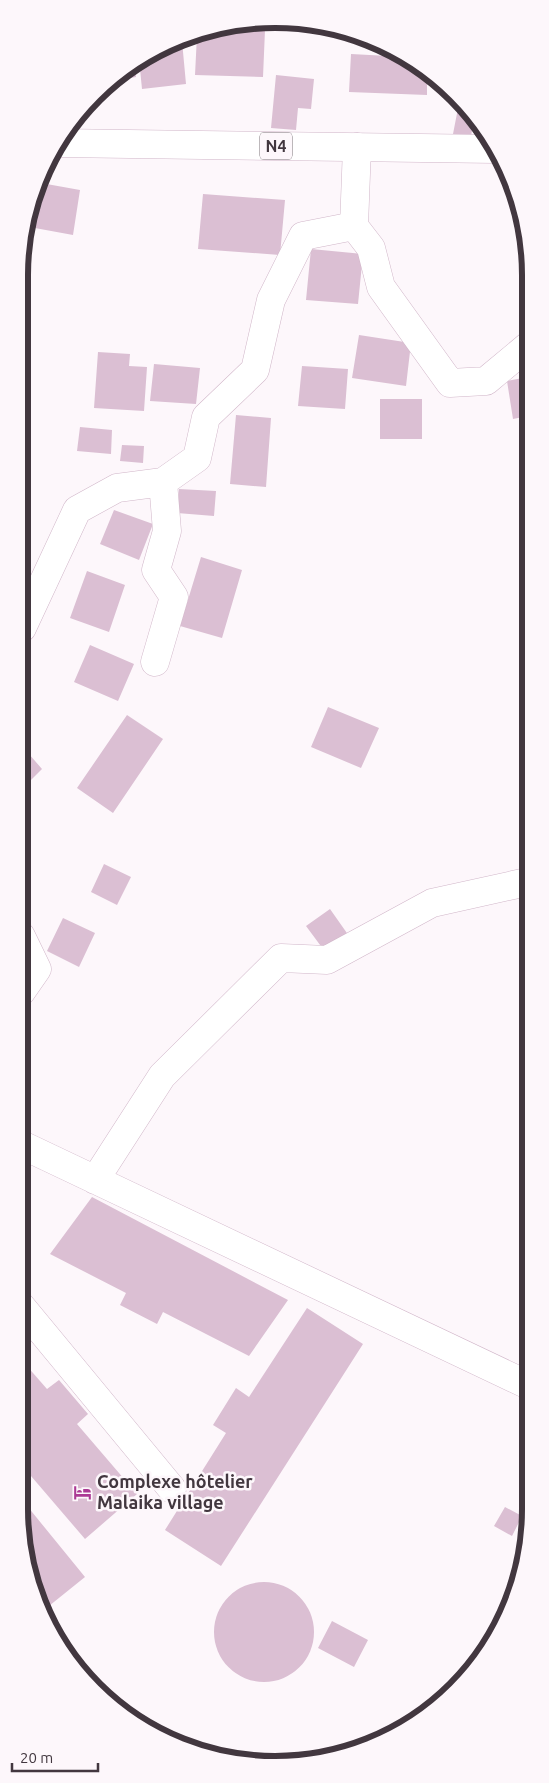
<svg xmlns="http://www.w3.org/2000/svg" width="549" height="1783" font-family="Ubuntu,sans-serif">
	<style>
		.building { fill: #dbbfd3 }
		.lines { fill: none; stroke-linecap: round; stroke-linejoin: round }
		.minor-casing { stroke: #d1b6c9; stroke-width: 29 }
		.highway-casing { stroke: #d1b6c9; stroke-width: 29 }
		.minor { stroke: #fff; stroke-width: 28 }
		.highway { stroke: #fff; stroke-width: 28 }
		.labels { text-anchor: middle; stroke-width: 5; stroke-linejoin: round; paint-order: stroke }
		.shield { fill: #fdf7fb; stroke: #7a7177; stroke-width: 1 }
		.shield-label { font-size: 16px; font-weight: bold; fill: #42373f }
		.poi-label { font-size: 18px; font-weight: bold; fill: #42373f; stroke: #fdf7fb; text-anchor: start }
		.rim { fill: none; stroke: #42373f; stroke-width: 6 }
	</style>
	<rect width="100%" height="100%" fill="#fdf7fb"/>
	<path class="building" d="M211,29L265,30L263,77L195,75L197,35Z
		M182,41L186,84L142,89L139,59Z
		M351,54L407,57L427,74V95L349,92Z
		M134,61L136,77L113,81L133,62Z
		M276,75L314,79L311,109L298,108L296,130L271,128Z
		M459,103L467,106L474,117L471,137L453,134Z
		M41,183L80,190L73,235L24,226Z
		M203,194L285,200L280,255L198,249Z
		M311,249L363,254L358,304L306,300Z
		M359,335L411,343L406,386L352,378Z
		M98,352L130,354L129,366L147,367L144,411L94,408Z
		M154,364L200,368L196,404L150,401Z
		M302,366L348,369L345,409L298,406Z
		M528,377V416L513,419L507,381Z
		M380,399H422V439H380Z
		M236,415L271,418L266,487L230,484Z
		M80,427L112,430L111,454L77,451Z
		M122,445L144,446L143,463L120,461Z
		M179,489L216,491L214,516L177,513Z
		M114,510L153,524L139,560L100,544Z
		M201,557L242,570L222,638L180,626Z
		M87,571L125,585L109,632L70,618Z
		M90,645L134,664L118,701L74,682Z
		M328,707L379,728L361,768L311,747Z
		M127,715L163,739L113,813L77,788Z
		M22,746L42,769L26,785L22,781Z
		M104,864L131,877L117,905L91,892Z
		M330,909L349,936L326,953L306,926Z
		M63,918L95,933L79,967L47,951Z
		M92,1197L288,1300L249,1356L163,1312L157,1324L120,1305L126,1293L50,1254Z
		M307,1308L363,1344L221,1566L165,1530L226,1433L213,1425L236,1388L249,1397Z
		M19,1357L47,1389L59,1380L88,1414L77,1424L137,1494L85,1539L19,1462Z
		M19,1496L85,1577L44,1610L37,1603L19,1509Z
		M505,1507L522,1516L512,1536L494,1526Z
		M214 1632a50 50 0 1 1 100 0a50 50 0 1 1-100 0Z
		M332,1621L368,1640L354,1667L318,1648Z"/>
	<g class="lines">
		<defs>
			<path id="minor" d="M357,147L354,226L371,248L381,287L450,383L486,381L528,346
				M22,628L77,510L117,488L163,482L197,458L206,417L255,370L271,300L303,236L354,226
				M155,662L174,597L156,570L167,531L163,482
				M21,992L37,969L21,936
				M20,1144L526,1384
				M95,1180L162,1076L281,958L327,960L432,903L527,882
				M20,1305L172,1489"/>
			<path id="highway" d="M57,143L495,149"/>
		</defs>
		<use href="#minor" class="minor-casing"/>
		<use href="#highway" class="highway-casing"/>
		<use href="#minor" class="minor"/>
		<use href="#highway" class="highway"/>
	</g>
	<defs>
		<symbol id="hotel-bare" viewBox="-9 -9 18 18"><path d="M-6-4.5h1.5V1H6V5H4.5V3h-9V5H-6ZM-4 0a1.8 1.8 0 1 1 3.6 0ZM.5 0V-2.5h3Q6-2.5 6 0Z" fill="#ab3994" stroke="#fdf7fb" stroke-width="2.5" paint-order="stroke"/></symbol>
	</defs>
	<g fill-rule="evenodd">
		<use href="#hotel-bare" x="70" y="1480" width="25" height="25"/>
	</g>
	<g class="labels">
		<rect class="shield" x="260" y="132.5" width="32" height="27" rx="4"/>
		<g class="shield-label">
			<text x="276" y="152">N4</text>
		</g>
		<g class="poi-label">
			<text x="97" y="1488">Complexe hôtelier<tspan x="97" dy="21">Malaika village</tspan></text>
		</g>
	</g>
	<path d="M0 0H549V1783H0ZM275 28H275A247 247 0 0 1 522 275V1509A247 247 0 0 1 275 1756H275A247 247 0 0 1 28 1509V275A247 247 0 0 1 275 28Z" fill="#fdf7fb" fill-rule="evenodd"/>
	<path class="rim" d="M275 28H275A247 247 0 0 1 522 275V1509A247 247 0 0 1 275 1756H275A247 247 0 0 1 28 1509V275A247 247 0 0 1 275 28Z"/>
	<path d="M12 1763v8h86v-8" fill="none" stroke="#42373f" stroke-width="2.5"/>
	<text x="20" y="1763" font-size="15" fill="#42373f" stroke="#fdf7fb" stroke-width="4" paint-order="stroke">20 m</text>
</svg>
